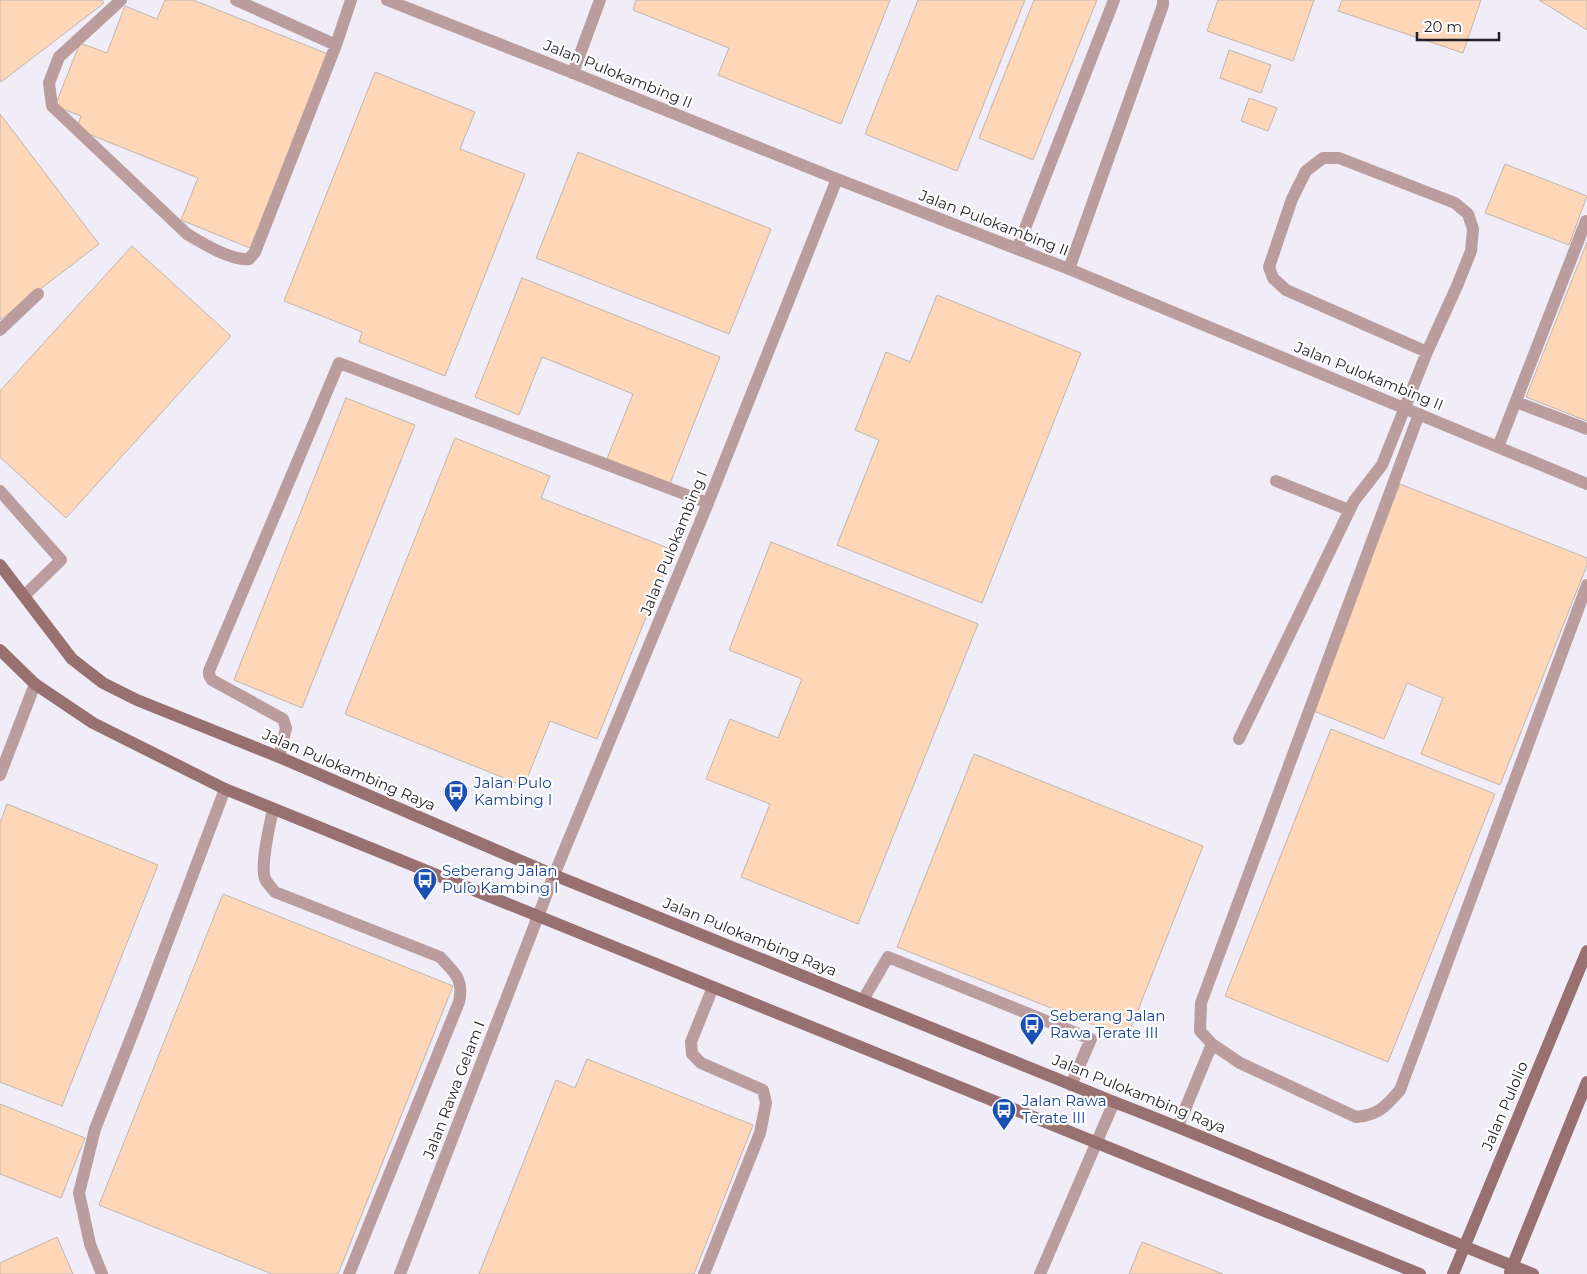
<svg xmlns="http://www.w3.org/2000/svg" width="1587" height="1274" font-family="Montserrat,sans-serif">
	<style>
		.built { fill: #f0edf8 }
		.building { fill: #fed6b8; stroke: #c0b5ae }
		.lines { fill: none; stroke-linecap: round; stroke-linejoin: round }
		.lane { stroke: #ba9d9c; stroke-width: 12 }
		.street { stroke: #ba9d9c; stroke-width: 12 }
		.secondary { stroke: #98706f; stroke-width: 12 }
		.labels { text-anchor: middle; stroke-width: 4.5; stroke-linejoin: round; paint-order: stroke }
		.street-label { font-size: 15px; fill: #211f24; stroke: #fff }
		.transit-label { font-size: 15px; fill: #164399; stroke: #fff; text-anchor: start }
	</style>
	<rect width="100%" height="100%" fill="#fcfaff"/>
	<path class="built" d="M0,0H1587V1274H0Z"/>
	<path class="building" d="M0,0H102L104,3L1,82L0,80Z
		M165,0H193L328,54L250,248L181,220L198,178L76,129L81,116L55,106L80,43L107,53L125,6L157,19Z
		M636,0H890L841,124L718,75L729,48L633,10Z
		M918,0H1025L957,171L865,134Z
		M1034,0H1097L1033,160L979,138Z
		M1218,0H1314L1293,61L1207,31Z
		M1342,0H1481L1463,53L1338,11Z
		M1539,0H1587V30Z
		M1229,50L1271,65L1261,93L1220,78Z
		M375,72L475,112L460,149L525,174L445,376L359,342L362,332L284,301Z
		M1249,98L1277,108L1268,131L1241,121Z
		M0,114L99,244L0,320Z
		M578,152L771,229L729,334L536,258Z
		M1505,164L1587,196L1569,245L1485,213Z
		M1587,242V421L1526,397Z
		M132,246L231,336L66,518L0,457V391Z
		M522,278L720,357L669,486L606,461L633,394L542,357L519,415L475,397Z
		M937,295L1081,353L982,603L837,545L879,440L855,430L886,352L910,362Z
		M346,398L415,425L302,708L234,680Z
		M455,438L550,476L541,498L673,550L597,739L550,721L524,786L345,714Z
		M1400,484L1587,558V565L1500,785L1421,754L1443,698L1407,683L1384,739L1311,710Z
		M771,542L978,624L858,924L741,877L770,804L706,779L730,719L778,738L802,679L729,650Z
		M1331,729L1495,794L1388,1062L1225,996Z
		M974,754L1203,846L1127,1038L897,947Z
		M7,804L158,865L62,1106L0,1082V823Z
		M223,894L453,986L338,1274H272L99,1205Z
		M587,1059L753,1125L694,1274H479L556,1080L575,1088Z
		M0,1104L85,1138L61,1198L0,1174Z
		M57,1237L73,1274H0V1263Z
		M1142,1242L1223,1274H1129Z"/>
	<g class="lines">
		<path class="lane" d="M121,0L59,57L49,83L52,106L187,234C202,243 231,261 249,259L255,252L336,45L351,0
			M236,0L336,45
			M573,73L600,0
			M1017,249L1114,0
			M1069,269L1163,5V0
			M0,330L38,294
			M1516,402L1587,429
			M1419,414L1201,1003L1200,1031L1212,1044L1240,1063L1356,1117C1379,1115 1386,1106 1400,1090L1587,585
			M1498,447L1586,221
			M1276,481L1349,510
			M0,491L61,560L24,596
			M1239,739L1354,501L1382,465L1427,352L1457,286L1471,251L1473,229L1468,214L1455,203L1339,158H1323L1306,171L1292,199L1269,267L1273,278L1286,290L1427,352
			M279,757L286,728L283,719L212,680L209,675V671L339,363L708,503
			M0,775L35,684
			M273,809C270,824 260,865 265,879C267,883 272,888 275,892L440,957C455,973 464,979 459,1002L349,1274
			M863,1000L888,957L1091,1039L1071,1085
			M1178,1126L1212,1044
			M102,1274L90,1244L79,1193L95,1129L139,1017L225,789
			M704,1274L760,1133L766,1103L763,1090L701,1063L692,1054L691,1042L713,987"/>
		<path class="street" d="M387,0L573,73L837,179L1069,269L1587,484
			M400,1274L554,875L708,503L837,179
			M1040,1274L1114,1102"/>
		<path class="secondary" d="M0,565L72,659L103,683L137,700L279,757L554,875L1114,1102C1255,1156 1393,1219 1533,1274
			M0,650L35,684L93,723L225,789L1420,1274
			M1510,1272L1587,1082
			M1453,1274L1587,951"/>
	</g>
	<defs>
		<symbol id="bus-pin" viewBox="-11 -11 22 30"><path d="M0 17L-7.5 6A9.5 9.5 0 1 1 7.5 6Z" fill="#1a4fb4" stroke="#fff"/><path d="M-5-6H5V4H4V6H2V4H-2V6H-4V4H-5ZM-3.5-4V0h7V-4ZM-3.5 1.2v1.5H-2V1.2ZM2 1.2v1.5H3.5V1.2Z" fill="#fff"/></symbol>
	</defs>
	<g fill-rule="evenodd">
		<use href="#bus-pin" x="442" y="778" width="28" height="38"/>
		<use href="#bus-pin" x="411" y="866" width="28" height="38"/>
		<use href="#bus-pin" x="1018" y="1011" width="28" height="38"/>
		<use href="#bus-pin" x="990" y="1096" width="28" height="38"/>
	</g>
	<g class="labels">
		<g class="street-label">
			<text transform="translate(618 74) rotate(22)" y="5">Jalan Pulokambing II</text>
			<text transform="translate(994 223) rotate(21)" y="5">Jalan Pulokambing II</text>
			<text transform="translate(1369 376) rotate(22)" y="5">Jalan Pulokambing II</text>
			<text transform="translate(674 543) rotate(-68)" y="5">Jalan Pulokambing I</text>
			<text transform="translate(349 770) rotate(23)" y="5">Jalan Pulokambing Raya</text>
			<text transform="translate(750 937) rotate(22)" y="5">Jalan Pulokambing Raya</text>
			<text transform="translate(454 1090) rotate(-69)" y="5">Jalan Rawa Gelam I</text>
			<text transform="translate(1139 1094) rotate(22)" y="5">Jalan Pulokambing Raya</text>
			<text transform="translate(1505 1106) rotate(-67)" y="5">Jalan Pulolio</text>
		</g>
		<g class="transit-label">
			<text x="474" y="788">Jalan Pulo<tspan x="474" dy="17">Kambing I</tspan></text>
			<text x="442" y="876">Seberang Jalan<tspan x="442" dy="17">Pulo Kambing I</tspan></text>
			<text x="1050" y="1021">Seberang Jalan<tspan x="1050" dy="17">Rawa Terate III</tspan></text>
			<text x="1022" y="1106">Jalan Rawa<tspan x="1022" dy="17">Terate III</tspan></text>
		</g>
	</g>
	<path d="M1417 32v8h82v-8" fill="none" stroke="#211f24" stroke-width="2.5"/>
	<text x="1424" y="32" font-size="15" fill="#211f24" stroke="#ffffff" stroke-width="4" paint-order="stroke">20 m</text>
</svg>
